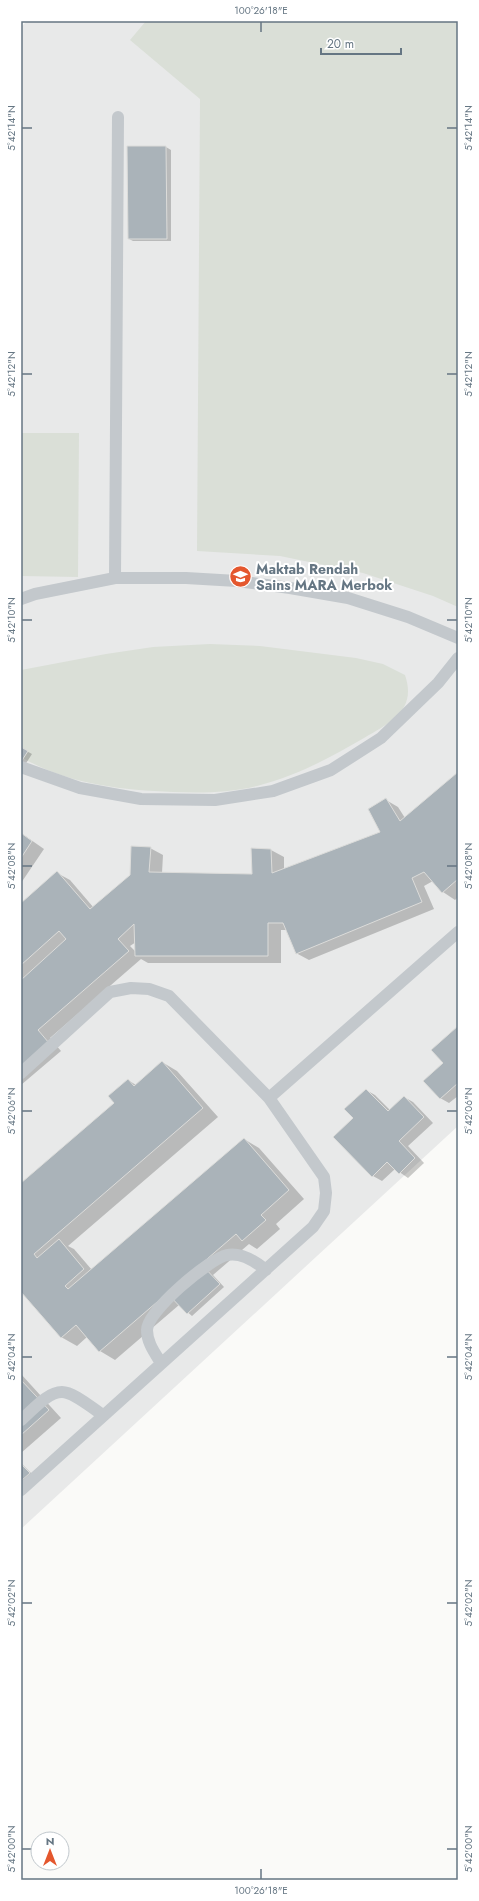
<svg xmlns="http://www.w3.org/2000/svg" width="479" height="1901" font-family="Jost,sans-serif">
	<style>
		.built { fill: #e8e9e9 }
		.green { fill: #dadfd7 }
		.shadow { fill: #0003; fill-rule: evenodd }
		.building { fill: #aab3b9; stroke: #dcdcda }
		.lines { fill: none; stroke-linecap: round; stroke-linejoin: round }
		.lane { stroke: #c3c8cc; stroke-width: 12 }
		.ticks { fill: none; stroke: #657683; stroke-width: 1.5 }
		.labels { text-anchor: middle; stroke-width: 4; stroke-linejoin: round; paint-order: stroke }
		.poi-label { font-size: 14px; font-weight: bold; fill: #657683; stroke: #fff; text-anchor: start }
		.neatline { fill: none; stroke: #657683; stroke-width: 1.5 }
		.ticks-label { font-size: 10px; text-anchor: middle; fill: #657683 }
	</style>
	<rect width="100%" height="100%" fill="#fafaf8"/>
	<path class="built" d="M27,21H458V1126L21,1529V27Z"/>
	<path class="green" d="M146,21H458V607L433,596L363,573L280,556L197,551L200,99L130,40Z
		M21,433H79L78,577L21,576Z
		M210,644L260,646L356,658L383,664L405,675C417,710 391,722 364,738C328,759 298,775 257,786C229,793 201,793 173,792C120,790 67,784 21,757V670L106,654L153,647Z"/>
	<path class="shadow" d="M166,147L171,150V241H133L129,239Z
		M21,748L32,754L21,771Z
		M458,773V897L455,900L443,892L433,881L424,886L434,909L309,960L296,953L287,930H281V963H148L141,959L50,1038L61,1051L21,1085V904L57,873L70,880L94,908L131,876L150,848L163,855L162,873L253,876L271,850L284,857V870L382,833L386,800L398,807L405,818ZM136,942V952L130,946Z
		M21,833L44,849L21,883Z
		M458,1027V1096L449,1103L440,1098L444,1063Z
		M162,1062L177,1071L218,1117L68,1246L74,1249L92,1270L244,1139L259,1148L304,1199L276,1224L280,1229L257,1249L249,1244L213,1275L224,1287L192,1316L179,1305L115,1360L100,1351L87,1337L77,1346L61,1337L21,1290V1184L115,1103L128,1080L136,1085Z
		M366,1090L375,1095L390,1110L404,1097L413,1102L433,1123L408,1146L424,1163L408,1178L395,1169L382,1181L373,1176L355,1118Z
		M21,1374L61,1418L21,1453Z
		M21,1463L34,1476L21,1488Z"/>
	<path class="building" d="M127,146H166L167,239H128Z
		M21,747L28,751L21,762Z
		M458,772V879L442,893L424,872L412,878L422,902L296,954L283,923H268V956H135L134,924L118,939L129,951L38,1030L49,1043L21,1067V980L66,939L59,931L21,965V903L57,871L90,909L130,875L131,846L151,847L149,872L252,874L251,848L271,849L272,873L380,832L368,809L386,798L400,821Z
		M21,833L32,841L21,858Z
		M458,1026V1083L440,1099L423,1081L443,1063L431,1050Z
		M162,1061L203,1108L34,1254L37,1258L59,1239L84,1269L65,1286L68,1289L244,1138L289,1190L261,1215L266,1220L242,1241L236,1234L99,1352L76,1325L61,1338L21,1292V1183L114,1103L108,1096L128,1079L134,1086Z
		M366,1089L388,1111L404,1096L424,1117L399,1141L415,1158L399,1174L387,1162L372,1177L333,1137L353,1118L344,1109Z
		M201,1264L220,1284L187,1314L167,1293Z
		M21,1380L49,1410L21,1435Z
		M21,1464L30,1473L21,1481Z"/>
	<g class="lines">
		<path class="lane" d="M115,578L118,117
			M21,599L35,594L115,578H186L237,581L290,588L348,598L408,617L458,638
			M21,767L80,788L141,799L215,800L273,791L331,770L381,738L438,683L458,658
			M21,1073L110,992L131,988L149,989L169,996L269,1098L458,932
			M161,1363C155,1353 147,1343 147,1330C147,1311 209,1259 227,1255C241,1252 255,1261 266,1270
			M21,1420C32,1411 47,1392 62,1392C74,1392 93,1409 103,1415
			M21,1490L313,1227L324,1211L326,1193L324,1177L269,1098"/>
	</g>
	<path class="ticks" d="M261,22V32M22,128H32M447,128H457M22,374H32M447,374H457M22,620H32M447,620H457M22,866H32M447,866H457M22,1111H32M447,1111H457M22,1357H32M447,1357H457M22,1603H32M447,1603H457M22,1849H32M447,1849H457M261,1869V1879"/>
	<defs>
		<symbol id="school-disc" viewBox="-11 -11 22 22"><circle r="9.5" fill="#e4572e" stroke="#fff"/><path d="M0-5L7-2L0 1L-7-2ZM-4 1L0 2.5L4 1V4Q0 6-4 4Z" fill="#fff"/></symbol>
	</defs>
	<g fill-rule="evenodd">
		<use href="#school-disc" x="228" y="564" width="25" height="25"/>
	</g>
	<g class="labels">
		<g class="poi-label">
			<text x="256" y="574">Maktab Rendah<tspan x="256" dy="16">Sains MARA Merbok</tspan></text>
		</g>
	</g>
	<rect width="479" height="1901" fill="none" stroke="#ffffff" stroke-width="44"/>
	<g transform="translate(50 1851)"><circle r="19" fill="#ffffff" stroke="#c1c8cd"/>
	<path d="M0-3L7 15L0 10L-7 15Z" fill="#e4572e"/>
	<text y="-6" font-size="11" font-weight="bold" text-anchor="middle" fill="#657683">N</text>
	</g>
	<path d="M321 48v6h80v-6" fill="none" stroke="#657683" stroke-width="2"/>
	<text x="327" y="48" font-size="12" fill="#657683" stroke="#ffffff" stroke-width="3" paint-order="stroke">20 m</text>
	<rect x="22" y="22" width="435" height="1857" class="neatline"/>
	<g class="ticks-label">
		<text x="261" y="14">100°26'18"E</text>
		<text transform="translate(11 128) rotate(-90)" y="4">5°42'14"N</text>
		<text transform="translate(468 128) rotate(-90)" y="4">5°42'14"N</text>
		<text transform="translate(11 374) rotate(-90)" y="4">5°42'12"N</text>
		<text transform="translate(468 374) rotate(-90)" y="4">5°42'12"N</text>
		<text transform="translate(11 620) rotate(-90)" y="4">5°42'10"N</text>
		<text transform="translate(468 620) rotate(-90)" y="4">5°42'10"N</text>
		<text transform="translate(11 866) rotate(-90)" y="4">5°42'08"N</text>
		<text transform="translate(468 866) rotate(-90)" y="4">5°42'08"N</text>
		<text transform="translate(11 1111) rotate(-90)" y="4">5°42'06"N</text>
		<text transform="translate(468 1111) rotate(-90)" y="4">5°42'06"N</text>
		<text transform="translate(11 1357) rotate(-90)" y="4">5°42'04"N</text>
		<text transform="translate(468 1357) rotate(-90)" y="4">5°42'04"N</text>
		<text transform="translate(11 1603) rotate(-90)" y="4">5°42'02"N</text>
		<text transform="translate(468 1603) rotate(-90)" y="4">5°42'02"N</text>
		<text transform="translate(11 1849) rotate(-90)" y="4">5°42'00"N</text>
		<text transform="translate(468 1849) rotate(-90)" y="4">5°42'00"N</text>
		<text x="261" y="1894">100°26'18"E</text>
	</g>
</svg>
